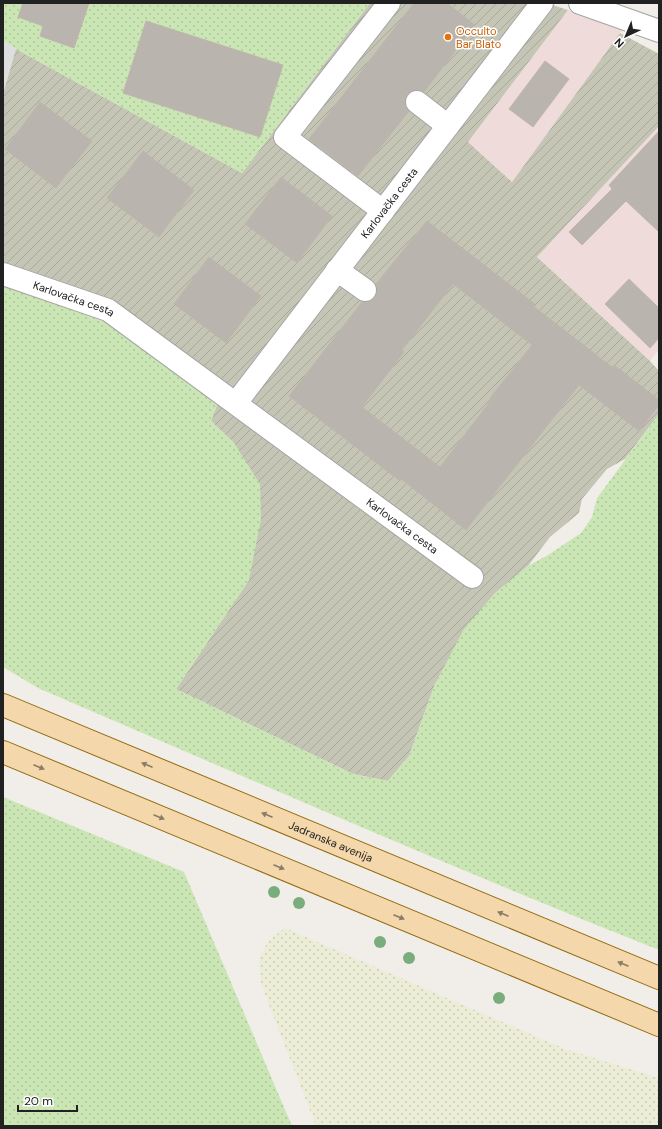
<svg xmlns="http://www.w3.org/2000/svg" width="662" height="1129" font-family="'DM Sans',sans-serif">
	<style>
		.residential { fill: #dfdede }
		.commercial { fill: #efdcda }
		.construction { fill: url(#construction-furrows) }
		.farmland { fill: url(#farmland-dots) }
		.grass { fill: url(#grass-dots) }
		.building { fill: #bab4ae; stroke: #c1b6ac; fill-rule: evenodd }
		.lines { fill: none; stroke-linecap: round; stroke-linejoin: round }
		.minor-casing { stroke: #a5a5a5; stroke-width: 24 }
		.major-casing { stroke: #916a0d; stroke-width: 24 }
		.minor { stroke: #fff; stroke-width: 22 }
		.major { stroke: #f4d7aa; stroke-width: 22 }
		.tree { fill: #79ad7c }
		.oneway { fill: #8a7c66 }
		.food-dot { fill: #e8710a; stroke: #fff; stroke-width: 1.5 }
		.labels { text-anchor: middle; stroke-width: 3; stroke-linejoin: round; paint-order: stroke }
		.food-label { font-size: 11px; fill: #c56008; stroke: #fff; text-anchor: start }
		.street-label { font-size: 11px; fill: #212121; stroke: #fff }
	</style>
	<defs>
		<pattern id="construction-furrows" width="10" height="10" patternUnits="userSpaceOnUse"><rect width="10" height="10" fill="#c4c5b5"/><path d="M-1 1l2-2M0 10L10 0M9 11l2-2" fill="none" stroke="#a8a99b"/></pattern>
		<pattern id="farmland-dots" width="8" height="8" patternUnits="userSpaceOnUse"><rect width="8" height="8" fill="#ebedd6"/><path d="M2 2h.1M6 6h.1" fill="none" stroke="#c9cbb7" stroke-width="1.8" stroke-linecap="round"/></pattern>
		<pattern id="grass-dots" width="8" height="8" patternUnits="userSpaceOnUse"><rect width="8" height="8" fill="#cae6b4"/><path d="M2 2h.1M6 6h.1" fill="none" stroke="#adc59a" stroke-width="1.8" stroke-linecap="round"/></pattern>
	</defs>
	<rect width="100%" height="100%" fill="#f1eee9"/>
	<path class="residential" d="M3,40L16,49L3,94Z"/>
	<path class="commercial" d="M568,10L623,29L512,182L468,142Z
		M659,126V350L650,361L537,257Z"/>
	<path class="construction" d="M370,3H546L568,10L468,142L512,182L620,33L659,54V126L537,257L650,361L659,371V414L625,459L607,469L582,499L579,513L550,537L528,566L494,594L435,684L409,756L388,781L353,774L176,689L249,580L234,443L211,421L219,400L112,307L3,262V94L16,49L242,173Z"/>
	<path class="farmland" d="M285,928L565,1049L659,1078V1126H316L261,984L259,958L269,940Z"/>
	<path class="grass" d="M3,3H370L242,173L16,49L3,40Z
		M3,282L78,307L117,327L219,400L211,421L234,443L260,484L261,519L249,580L176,689L353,774L388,781L409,756L435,684L464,629L494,594L528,566L548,555L581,533L592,517L597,498L659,414V950C450,867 245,777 38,688L3,667Z
		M3,797L184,872L292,1126H3Z"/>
	<path class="building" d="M23,3H89L74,48L40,36L43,26L18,17Z
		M414,3H447L475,25L424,92L418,90H413L407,94L405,101V106L409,111L358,176L309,139Z
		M146,21L283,65L260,137L123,93Z
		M545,61L569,79L533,127L509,109Z
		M40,102L92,141L56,188L5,149Z
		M659,131V232L626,201L582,245L569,232L612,189L609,185Z
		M143,151L194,190L159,237L107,198Z
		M281,177L332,216L297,263L245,224Z
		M427,221L535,304L533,306L612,367L614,365L659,400V405L639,431L579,385L466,530L401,479L400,481L289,396L362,302L370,301L375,298L377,291L376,284ZM453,284L532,345L490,398L492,399L440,467L362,407L404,352L402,350Z
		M209,257L261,296L226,343L174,304Z
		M629,279L659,308V338L650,348L605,304Z"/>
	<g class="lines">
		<defs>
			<g id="minor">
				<path d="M580,3L659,31"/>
				<path d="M417,102L448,126"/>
				<path d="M383,211L285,137L389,3"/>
				<path d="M337,270L365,290"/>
				<path id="s1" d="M3,274L108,310L472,577"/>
				<path id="s2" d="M236,403L542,3"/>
			</g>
			<g id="major">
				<path id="s3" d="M3,705L659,978"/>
				<path d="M3,752L659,1025"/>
			</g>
		</defs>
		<use href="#minor" class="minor-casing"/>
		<use href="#major" class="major-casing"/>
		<use href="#minor" class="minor"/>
		<use href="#major" class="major"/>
	</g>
	<g class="tree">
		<circle cx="274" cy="892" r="6"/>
		<circle cx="299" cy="903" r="6"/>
		<circle cx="380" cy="942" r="6"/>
		<circle cx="409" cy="958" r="6"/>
		<circle cx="499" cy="998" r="6"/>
	</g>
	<defs><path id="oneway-solid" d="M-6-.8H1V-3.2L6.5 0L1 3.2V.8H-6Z"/></defs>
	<g class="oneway">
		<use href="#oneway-solid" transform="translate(147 765) rotate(-157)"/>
		<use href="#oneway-solid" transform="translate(39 767) rotate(23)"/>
		<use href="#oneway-solid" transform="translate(267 815) rotate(-157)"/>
		<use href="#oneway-solid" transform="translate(159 817) rotate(23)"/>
		<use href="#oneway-solid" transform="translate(279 867) rotate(23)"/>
		<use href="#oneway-solid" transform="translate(503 914) rotate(-157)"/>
		<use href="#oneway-solid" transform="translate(399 917) rotate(23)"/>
		<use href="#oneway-solid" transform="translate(623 964) rotate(-157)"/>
	</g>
	<circle class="food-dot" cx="448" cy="37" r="4"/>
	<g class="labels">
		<g class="food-label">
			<text x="456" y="35">Occulto<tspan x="456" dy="13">Bar Blato</tspan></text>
		</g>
		<g class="street-label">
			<text dy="4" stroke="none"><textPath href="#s2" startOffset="252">Karlovačka cesta</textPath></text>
			<text dy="4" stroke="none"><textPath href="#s1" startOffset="75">Karlovačka cesta</textPath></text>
			<text dy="4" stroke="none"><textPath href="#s1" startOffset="476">Karlovačka cesta</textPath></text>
			<text dy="4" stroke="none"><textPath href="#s3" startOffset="355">Jadranska avenija</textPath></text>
		</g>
	</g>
	<rect width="662" height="1129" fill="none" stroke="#212121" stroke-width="8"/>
	<g transform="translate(626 36) rotate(224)" stroke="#ffffff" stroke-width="3" paint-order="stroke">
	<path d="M0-3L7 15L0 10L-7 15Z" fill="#212121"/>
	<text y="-6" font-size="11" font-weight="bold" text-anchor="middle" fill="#212121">N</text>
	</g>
	<path d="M18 1105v6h59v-6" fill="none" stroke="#212121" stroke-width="2"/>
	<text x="24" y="1105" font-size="12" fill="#212121" stroke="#ffffff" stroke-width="3" paint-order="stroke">20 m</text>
</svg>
